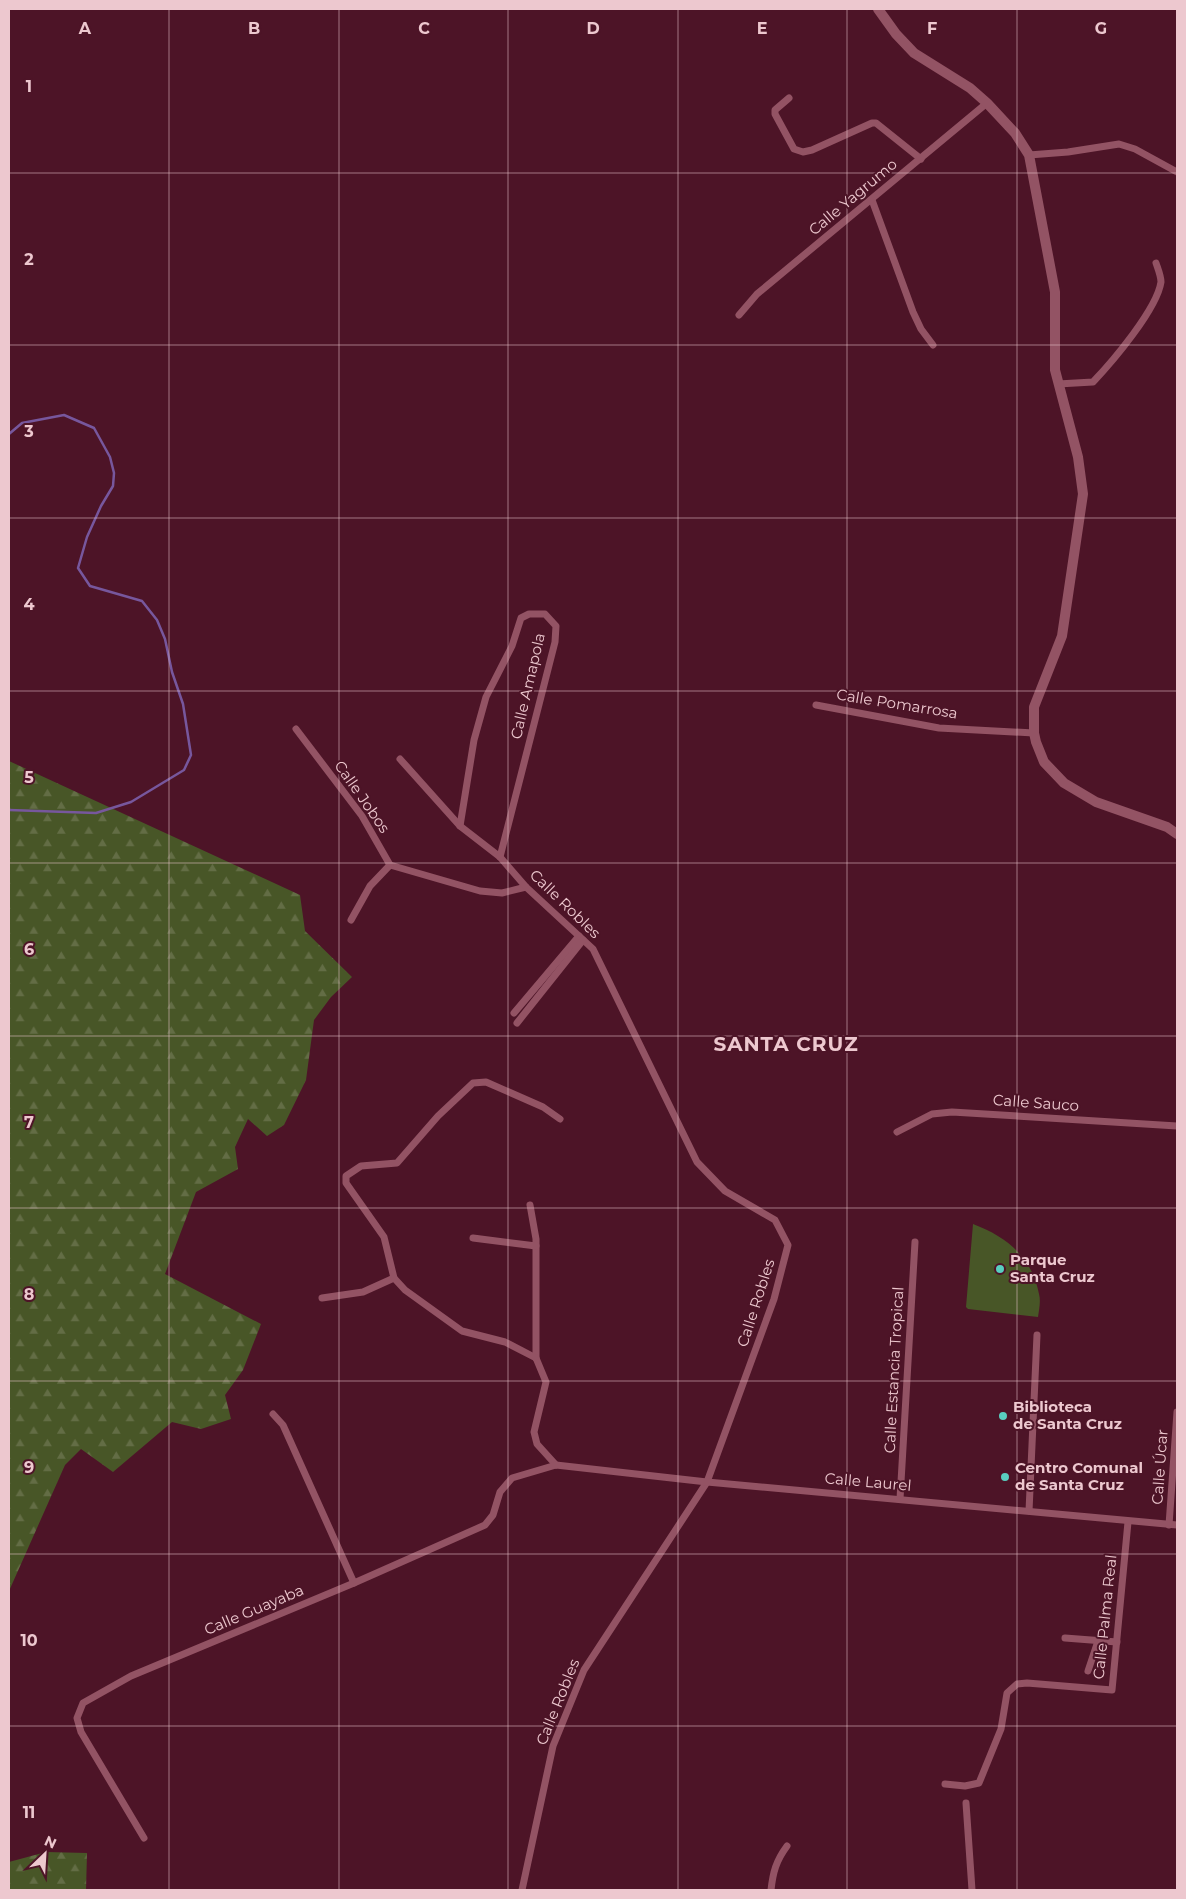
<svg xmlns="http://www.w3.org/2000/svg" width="1186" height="1899" viewBox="0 0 1186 1899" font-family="Montserrat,sans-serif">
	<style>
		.grass { fill: #485627 }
		.forest { fill: url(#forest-firs) }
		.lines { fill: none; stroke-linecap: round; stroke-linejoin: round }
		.stream { stroke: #77579d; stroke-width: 2.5 }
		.street { stroke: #935364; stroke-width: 7 }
		.secondary { stroke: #935364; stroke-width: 10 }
		.grid { fill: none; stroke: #edc8cf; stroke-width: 1; stroke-opacity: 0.55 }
		.poi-dot { fill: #59cebf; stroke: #4d1427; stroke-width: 2 }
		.labels { text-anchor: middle; stroke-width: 4; stroke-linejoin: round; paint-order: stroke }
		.street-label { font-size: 15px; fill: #edc8cf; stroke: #4d1427 }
		.poi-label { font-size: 15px; font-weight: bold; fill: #edc8cf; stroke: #4d1427; text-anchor: start }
		.district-label { font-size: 20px; font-weight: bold; letter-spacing: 1px; fill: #edc8cf; stroke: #4d1427 }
		.grid-label { font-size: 16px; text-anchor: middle; font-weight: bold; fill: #edc8cf; stroke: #4d1427; stroke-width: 4; stroke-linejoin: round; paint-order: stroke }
	</style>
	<defs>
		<pattern id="forest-firs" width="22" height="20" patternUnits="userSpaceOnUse" patternTransform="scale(1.25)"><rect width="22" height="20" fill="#485627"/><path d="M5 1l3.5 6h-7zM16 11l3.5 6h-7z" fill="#636d45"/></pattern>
	</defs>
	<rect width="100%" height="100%" fill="#4d1427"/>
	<path class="grass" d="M973,1224C1007,1237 1032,1257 1039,1294C1041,1301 1039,1310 1038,1317L968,1309L966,1307Z"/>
	<g class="forest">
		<polygon points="9,761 300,895 305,931 352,977 331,997 314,1020 306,1080 284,1125 267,1136 248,1119 235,1147 238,1169 196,1192 165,1274 261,1324 243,1370 225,1395 231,1419 201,1429 172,1422 113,1472 81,1449 65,1465 9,1591"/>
		<polygon points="46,1852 87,1853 86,1890 9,1890 9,1862"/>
	</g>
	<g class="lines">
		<polyline class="stream" points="9,434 22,423 64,415 94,428 110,457 114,473 113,486 101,506 87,537 78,568 90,586 142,601 157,620 165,639 172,672 183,704 191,755 184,770 131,802 96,813 9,810"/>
		<g class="street">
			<polyline points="789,98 775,110 775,114 794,149 803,152 812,150 872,123 876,123 921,159"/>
			<polyline points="1029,155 1068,152 1119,144 1135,149 1177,172"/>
			<polyline points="872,200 913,312 921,329 933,345"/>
			<polyline points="739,315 757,294 987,103"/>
			<path d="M1058,384L1093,382C1113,361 1157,309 1161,282C1161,276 1158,269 1156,263"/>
			<polyline points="816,705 939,728 1034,733"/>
			<polyline points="296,729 362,816 390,865 480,891 502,893 526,887"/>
			<polyline points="400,759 460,826 500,857 526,887 593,949 697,1162 725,1191 775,1220 788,1245 774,1299 707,1482 584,1670 553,1746 522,1890"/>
			<polyline points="460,826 474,740 486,697 512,646 521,618 529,614 545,614 556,626 555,642 500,857"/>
			<polyline points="351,920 370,886 390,865"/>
			<polyline points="514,1013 579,936"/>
			<polyline points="517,1023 583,940"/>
			<polyline points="897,1132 932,1114 952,1112 1177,1126"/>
			<polyline points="530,1205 536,1239 536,1358"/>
			<polyline points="473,1238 536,1246"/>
			<polyline points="322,1298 363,1292 394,1278"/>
			<polyline points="273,1414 283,1425 354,1583"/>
			<polyline points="556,1465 537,1444 534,1432 546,1382 536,1358 505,1342 462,1331 405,1290 394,1278 384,1237 346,1183 346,1176 361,1166 397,1163 438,1116 473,1083 486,1082 543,1107 560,1119"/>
			<polyline points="900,1499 915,1242"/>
			<polyline points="1029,1511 1037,1335"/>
			<polyline points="1169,1525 1177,1412"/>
			<polyline points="1065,1638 1117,1642"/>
			<polyline points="1088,1671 1098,1641"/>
			<polyline points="945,1784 965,1786 979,1783 1001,1729 1007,1693 1017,1684 1027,1683 1112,1690 1128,1522"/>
			<polyline points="966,1803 972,1890"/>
			<polyline points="144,1838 81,1732 77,1718 83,1703 131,1676 354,1583 485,1525 493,1515 500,1492 512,1478 556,1465 707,1482 1177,1525"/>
			<path d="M771,1890C773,1872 776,1861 787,1846"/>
		</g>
		<polyline class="secondary" points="878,9 896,34 914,53 970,88 987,103 1015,133 1029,155 1055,292 1055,370 1078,457 1083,494 1062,636 1034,707 1034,733 1036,742 1044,762 1064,783 1096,802 1167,827 1177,834"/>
	</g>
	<path class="grid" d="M169,9V1890M339,9V1890M508,9V1890M678,9V1890M847,9V1890M1017,9V1890M9,173H1177M9,345H1177M9,518H1177M9,691H1177M9,863H1177M9,1036H1177M9,1208H1177M9,1381H1177M9,1554H1177M9,1726H1177"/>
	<g class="poi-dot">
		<circle cx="1000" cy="1269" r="5"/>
		<circle cx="1003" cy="1416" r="5"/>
		<circle cx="1005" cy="1477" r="5"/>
	</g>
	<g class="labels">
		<g class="street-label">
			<text transform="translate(853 197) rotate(-40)" y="5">Calle Yagrumo</text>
			<text transform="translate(528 686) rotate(-77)" y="5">Calle Amapola</text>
			<text transform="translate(897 704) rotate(9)" y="5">Calle Pomarrosa</text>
			<text transform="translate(362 797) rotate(55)" y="5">Calle Jobos</text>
			<text transform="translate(565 904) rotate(44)" y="5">Calle Robles</text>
			<text transform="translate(1036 1103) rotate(4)" y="5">Calle Sauco</text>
			<text transform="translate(756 1303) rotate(-72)" y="5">Calle Robles</text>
			<text transform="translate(894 1370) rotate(-87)" y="5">Calle Estancia Tropical</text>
			<text transform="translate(1160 1467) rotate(-86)" y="5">Calle Úcar</text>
			<text transform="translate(868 1482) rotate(5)" y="5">Calle Laurel</text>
			<text transform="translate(254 1610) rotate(-23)" y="5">Calle Guayaba</text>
			<text transform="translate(1105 1617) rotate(-84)" y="5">Calle Palma Real</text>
			<text transform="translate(558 1702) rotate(-68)" y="5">Calle Robles</text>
		</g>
		<g class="poi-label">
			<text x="1010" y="1265">Parque<tspan x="1010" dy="17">Santa Cruz</tspan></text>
			<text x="1013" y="1412">Biblioteca<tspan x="1013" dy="17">de Santa Cruz</tspan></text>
			<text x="1015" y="1473">Centro Comunal<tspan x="1015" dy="17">de Santa Cruz</tspan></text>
		</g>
		<g class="district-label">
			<text x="786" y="1051">SANTA CRUZ</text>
		</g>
	</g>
	<g class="grid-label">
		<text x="85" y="34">A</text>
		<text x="254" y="34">B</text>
		<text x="424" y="34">C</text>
		<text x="593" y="34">D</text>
		<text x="762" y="34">E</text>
		<text x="932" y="34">F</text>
		<text x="1101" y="34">G</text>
		<text x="29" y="92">1</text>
		<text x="29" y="265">2</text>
		<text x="29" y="437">3</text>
		<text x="29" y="610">4</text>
		<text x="29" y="783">5</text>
		<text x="29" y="955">6</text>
		<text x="29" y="1128">7</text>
		<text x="29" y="1300">8</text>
		<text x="29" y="1473">9</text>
		<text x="29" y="1646">10</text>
		<text x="29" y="1818">11</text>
	</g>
	<rect width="1186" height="1899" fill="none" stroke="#edc8cf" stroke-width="20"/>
	<g transform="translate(45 1854) rotate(25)" stroke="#4d1427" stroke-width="4" paint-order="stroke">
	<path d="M0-4L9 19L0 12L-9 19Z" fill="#edc8cf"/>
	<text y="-8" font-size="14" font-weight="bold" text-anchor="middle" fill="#edc8cf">N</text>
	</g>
</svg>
